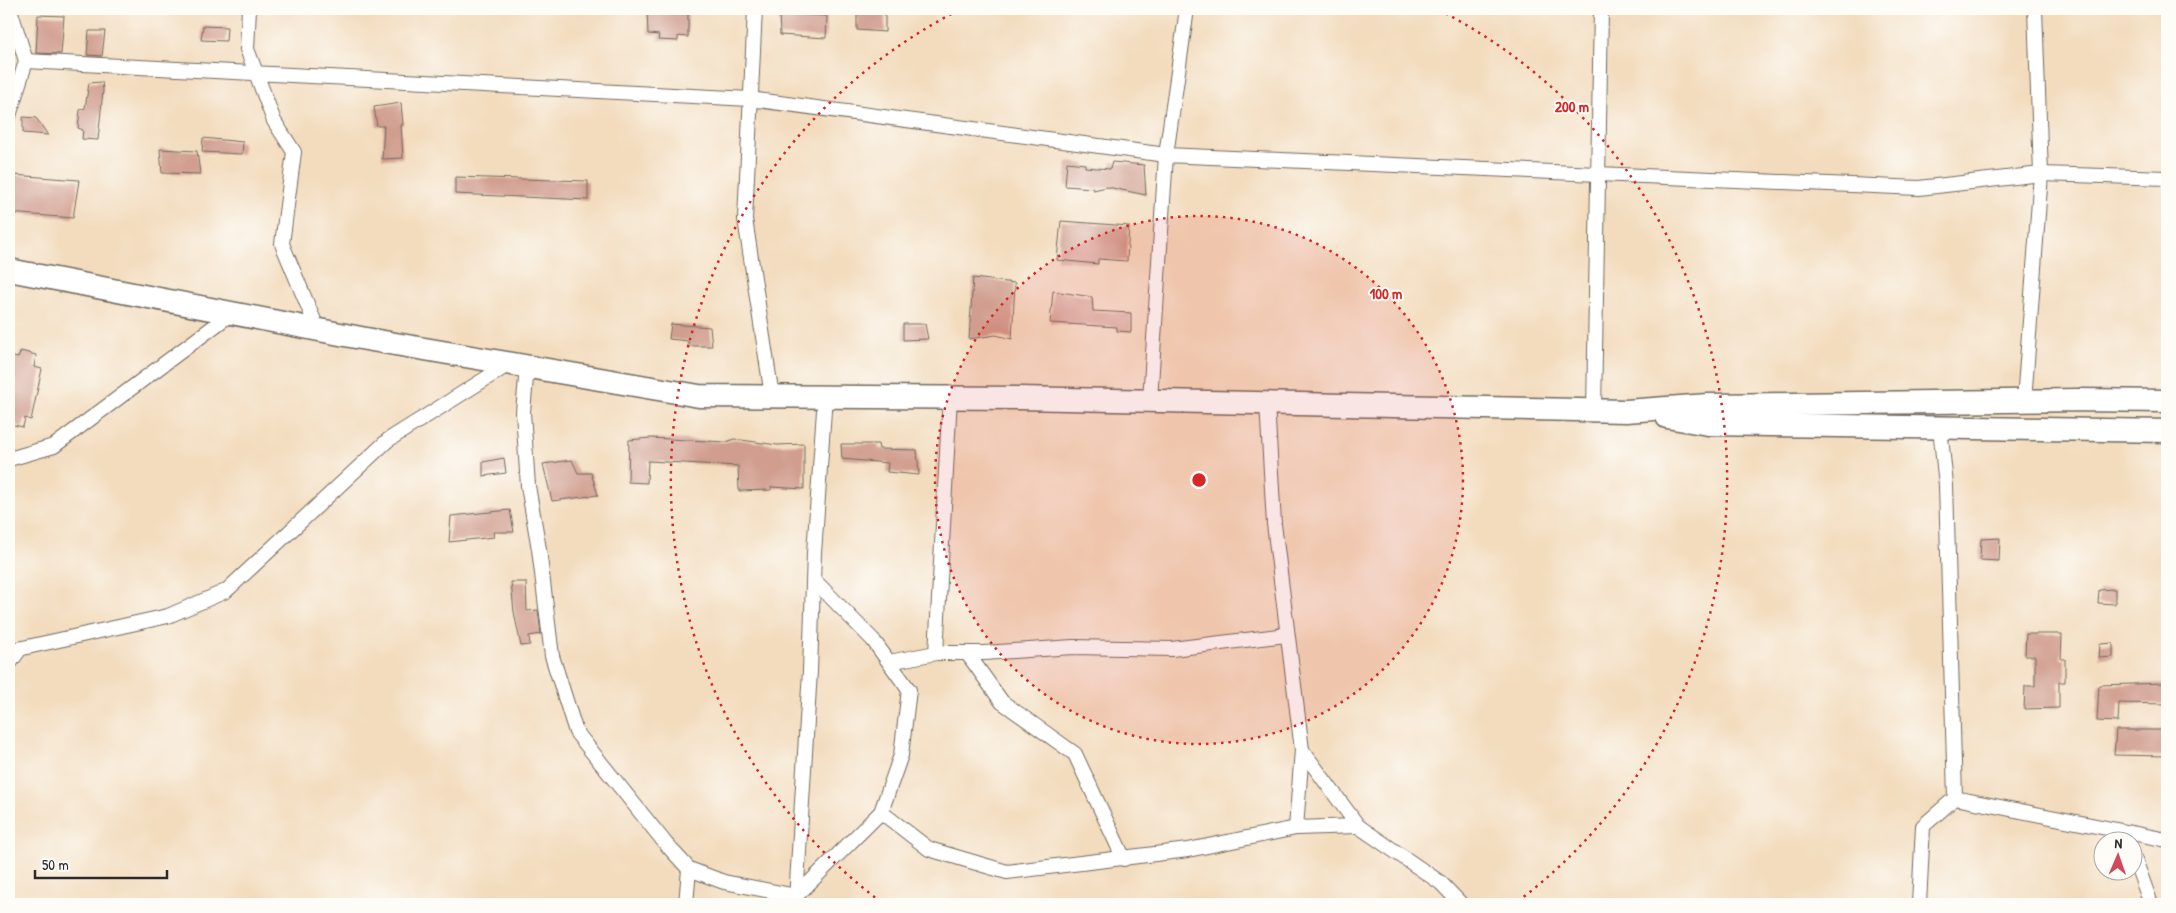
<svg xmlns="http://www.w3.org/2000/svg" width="2176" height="913" viewBox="0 0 2176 913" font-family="'Patrick Hand',sans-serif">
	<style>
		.building { fill: #d09d8e }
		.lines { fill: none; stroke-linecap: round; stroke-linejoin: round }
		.minor-casing { stroke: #71695e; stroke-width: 16 }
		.trunk-casing { stroke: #71695e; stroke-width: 25 }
		.minor { stroke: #fff; stroke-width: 14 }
		.trunk { stroke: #fff; stroke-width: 22 }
		.ring { fill: none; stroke: #d62828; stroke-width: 2.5; stroke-dasharray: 2.5 5 }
		.centre { fill: #d62828; stroke: #fdfcf7; stroke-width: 2.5 }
		.ring-label { font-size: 15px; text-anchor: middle; font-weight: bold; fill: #d62828; stroke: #fdfcf7; stroke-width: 4; stroke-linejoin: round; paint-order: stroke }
	</style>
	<rect width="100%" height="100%" fill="#fdfcf7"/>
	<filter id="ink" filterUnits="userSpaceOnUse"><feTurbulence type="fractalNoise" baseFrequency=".02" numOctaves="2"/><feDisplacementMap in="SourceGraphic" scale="10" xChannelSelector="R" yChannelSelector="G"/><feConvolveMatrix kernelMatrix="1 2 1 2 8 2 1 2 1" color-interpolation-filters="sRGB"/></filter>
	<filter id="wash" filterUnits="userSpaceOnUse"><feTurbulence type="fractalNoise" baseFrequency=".0096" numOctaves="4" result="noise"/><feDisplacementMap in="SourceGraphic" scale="20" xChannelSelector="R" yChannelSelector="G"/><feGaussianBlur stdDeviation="1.12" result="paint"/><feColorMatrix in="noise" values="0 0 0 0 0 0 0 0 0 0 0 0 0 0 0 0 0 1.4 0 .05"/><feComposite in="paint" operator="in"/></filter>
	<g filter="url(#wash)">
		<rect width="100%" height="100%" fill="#f3dcbe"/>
		<g id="blocks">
			<g class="building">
				<polygon points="647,9 688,9 688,37 678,36 678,41 658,40 659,35 648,34"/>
				<polygon points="857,9 885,9 885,32 857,30"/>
				<polygon points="779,13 827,16 826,38 780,35"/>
				<polygon points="38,15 64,16 61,54 36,53"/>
				<polygon points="203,26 227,27 226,41 201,40"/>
				<polygon points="89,31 105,31 102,56 87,55"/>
				<polygon points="102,82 103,90 98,140 82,139 83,130 78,128 80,110 85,108 89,83"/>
				<polygon points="401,103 403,125 401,125 403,158 382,159 384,126 377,126 374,107"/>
				<polygon points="23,117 36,118 48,135 23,133"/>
				<polygon points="203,138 243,142 242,154 202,152"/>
				<polygon points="160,149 197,151 200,174 162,173"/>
				<polygon points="1067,162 1085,164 1085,167 1110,169 1112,162 1144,165 1146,195 1107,187 1093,190 1093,188 1065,186"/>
				<polygon points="13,175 79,180 73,218 9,213"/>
				<polygon points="455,177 588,181 588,200 455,194"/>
				<polygon points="1061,221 1129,226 1127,261 1098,259 1098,264 1057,260"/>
				<polygon points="973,278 1015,283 1012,339 996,335 969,339"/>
				<polygon points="1053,291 1092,297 1093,311 1131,313 1131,332 1117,331 1117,327 1050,323"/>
				<polygon points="671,324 710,327 712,346 688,346 688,341 669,339"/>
				<polygon points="903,324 925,324 928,339 903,340"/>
				<polygon points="21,351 36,355 34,367 42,369 31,420 25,418 23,427 9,424 9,356 18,358"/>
				<polygon points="650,438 726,442 734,439 777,445 804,444 804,489 771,487 771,490 739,491 738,466 648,461 647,483 628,482 629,440"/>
				<polygon points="841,444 878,444 879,449 917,450 919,475 887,472 888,463 842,459"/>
				<polygon points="504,458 506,473 483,476 483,462"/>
				<polygon points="572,460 578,473 591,473 598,495 552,501 543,464"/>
				<polygon points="510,510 514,532 493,532 494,537 449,542 451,516"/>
				<polygon points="2000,538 1999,561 1980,560 1981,539"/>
				<polygon points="511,582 526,582 527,611 538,610 541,634 529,636 530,645 521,646 514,612"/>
				<polygon points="2115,589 2115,604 2098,603 2099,590"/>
				<polygon points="2026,634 2062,634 2061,659 2065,659 2065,682 2059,682 2059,708 2024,709 2025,686 2035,686 2035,656 2025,656"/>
				<polygon points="2113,643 2113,657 2099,658 2100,644"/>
				<polygon points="2167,683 2167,704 2119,703 2118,722 2097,721 2099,685"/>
				<polygon points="2116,730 2167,730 2167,756 2114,755"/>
			</g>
		</g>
	</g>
	<g filter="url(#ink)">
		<use href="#blocks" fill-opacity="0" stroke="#71695e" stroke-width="1"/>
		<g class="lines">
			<defs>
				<g id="minor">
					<polyline points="249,9 247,49 274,121 294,152 282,244 318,330"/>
					<polyline points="755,9 745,219 772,396"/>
					<polyline points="26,61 750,99 1166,155 1187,9"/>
					<polyline points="9,116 26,61 10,9"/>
					<polyline points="527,367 523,412 528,486 539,549 552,656 576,732 666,844 689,869 724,882 796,896 881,812 901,755 909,690 873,640 814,580"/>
					<polyline points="1150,400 1166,155 1919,188 2041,174 2167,178"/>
					<polyline points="2024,401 2041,174 2035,9"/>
					<polyline points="1594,410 1601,9"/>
					<polyline points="1940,428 1946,485 1955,798"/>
					<polyline points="9,459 54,446 232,313"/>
					<polyline points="9,651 168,616 226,591 388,440 509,364"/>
					<polyline points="936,653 950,397"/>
					<polyline points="967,653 1002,702 1075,754 1124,859"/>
					<polyline points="889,662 936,653 984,653 1073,647 1172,649 1286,635"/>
					<polyline points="9,664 20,649"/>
					<polyline points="1955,798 2167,840"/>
					<polyline points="881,812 929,849 1007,872 1188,850 1296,828 1302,750 1274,524 1267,403"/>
					<polyline points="1358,826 1441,883 1461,904"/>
					<polyline points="1296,828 1358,826 1302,750"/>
					<polyline points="2134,857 2151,904"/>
					<polyline points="796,900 810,671 814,553 825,396"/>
					<polyline points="686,904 689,869"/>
					<polyline points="1919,904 1923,826 1955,798"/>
				</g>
				<g id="trunk">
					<polyline points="9,270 366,339 699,396 1019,398 1626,411 1708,405 2077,400 2167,401"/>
					<polyline points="1667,417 1708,424 2167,431"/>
				</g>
			</defs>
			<use href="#minor" class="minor-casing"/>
			<use href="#trunk" class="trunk-casing"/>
			<use href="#minor" class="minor"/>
			<use href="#trunk" class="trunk"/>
		</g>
	</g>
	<circle cx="1199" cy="480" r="264" fill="#d62828" fill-opacity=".12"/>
	<g class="ring">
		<circle cx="1199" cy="480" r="264"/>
		<path d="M881 902A528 528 0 0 1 959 10M1439 10A528 528 0 0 1 1517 902"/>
	</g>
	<circle cx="1199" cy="480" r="8" class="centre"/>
	<g class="ring-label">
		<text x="1572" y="112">200 m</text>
		<text x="1386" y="299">100 m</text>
	</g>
	<rect width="2176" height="913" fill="none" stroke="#fdfcf7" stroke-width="30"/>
	<g transform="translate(2118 856) rotate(2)"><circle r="24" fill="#fdfcf7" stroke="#a9a8a5"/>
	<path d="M0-4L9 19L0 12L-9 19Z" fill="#d1495b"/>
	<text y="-8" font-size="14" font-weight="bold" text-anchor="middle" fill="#2b2b2b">N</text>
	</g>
	<path d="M35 870v8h132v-8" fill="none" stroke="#2b2b2b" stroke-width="2.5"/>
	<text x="42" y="870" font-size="15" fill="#2b2b2b" stroke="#fdfcf7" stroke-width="4" paint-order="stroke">50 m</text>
</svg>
